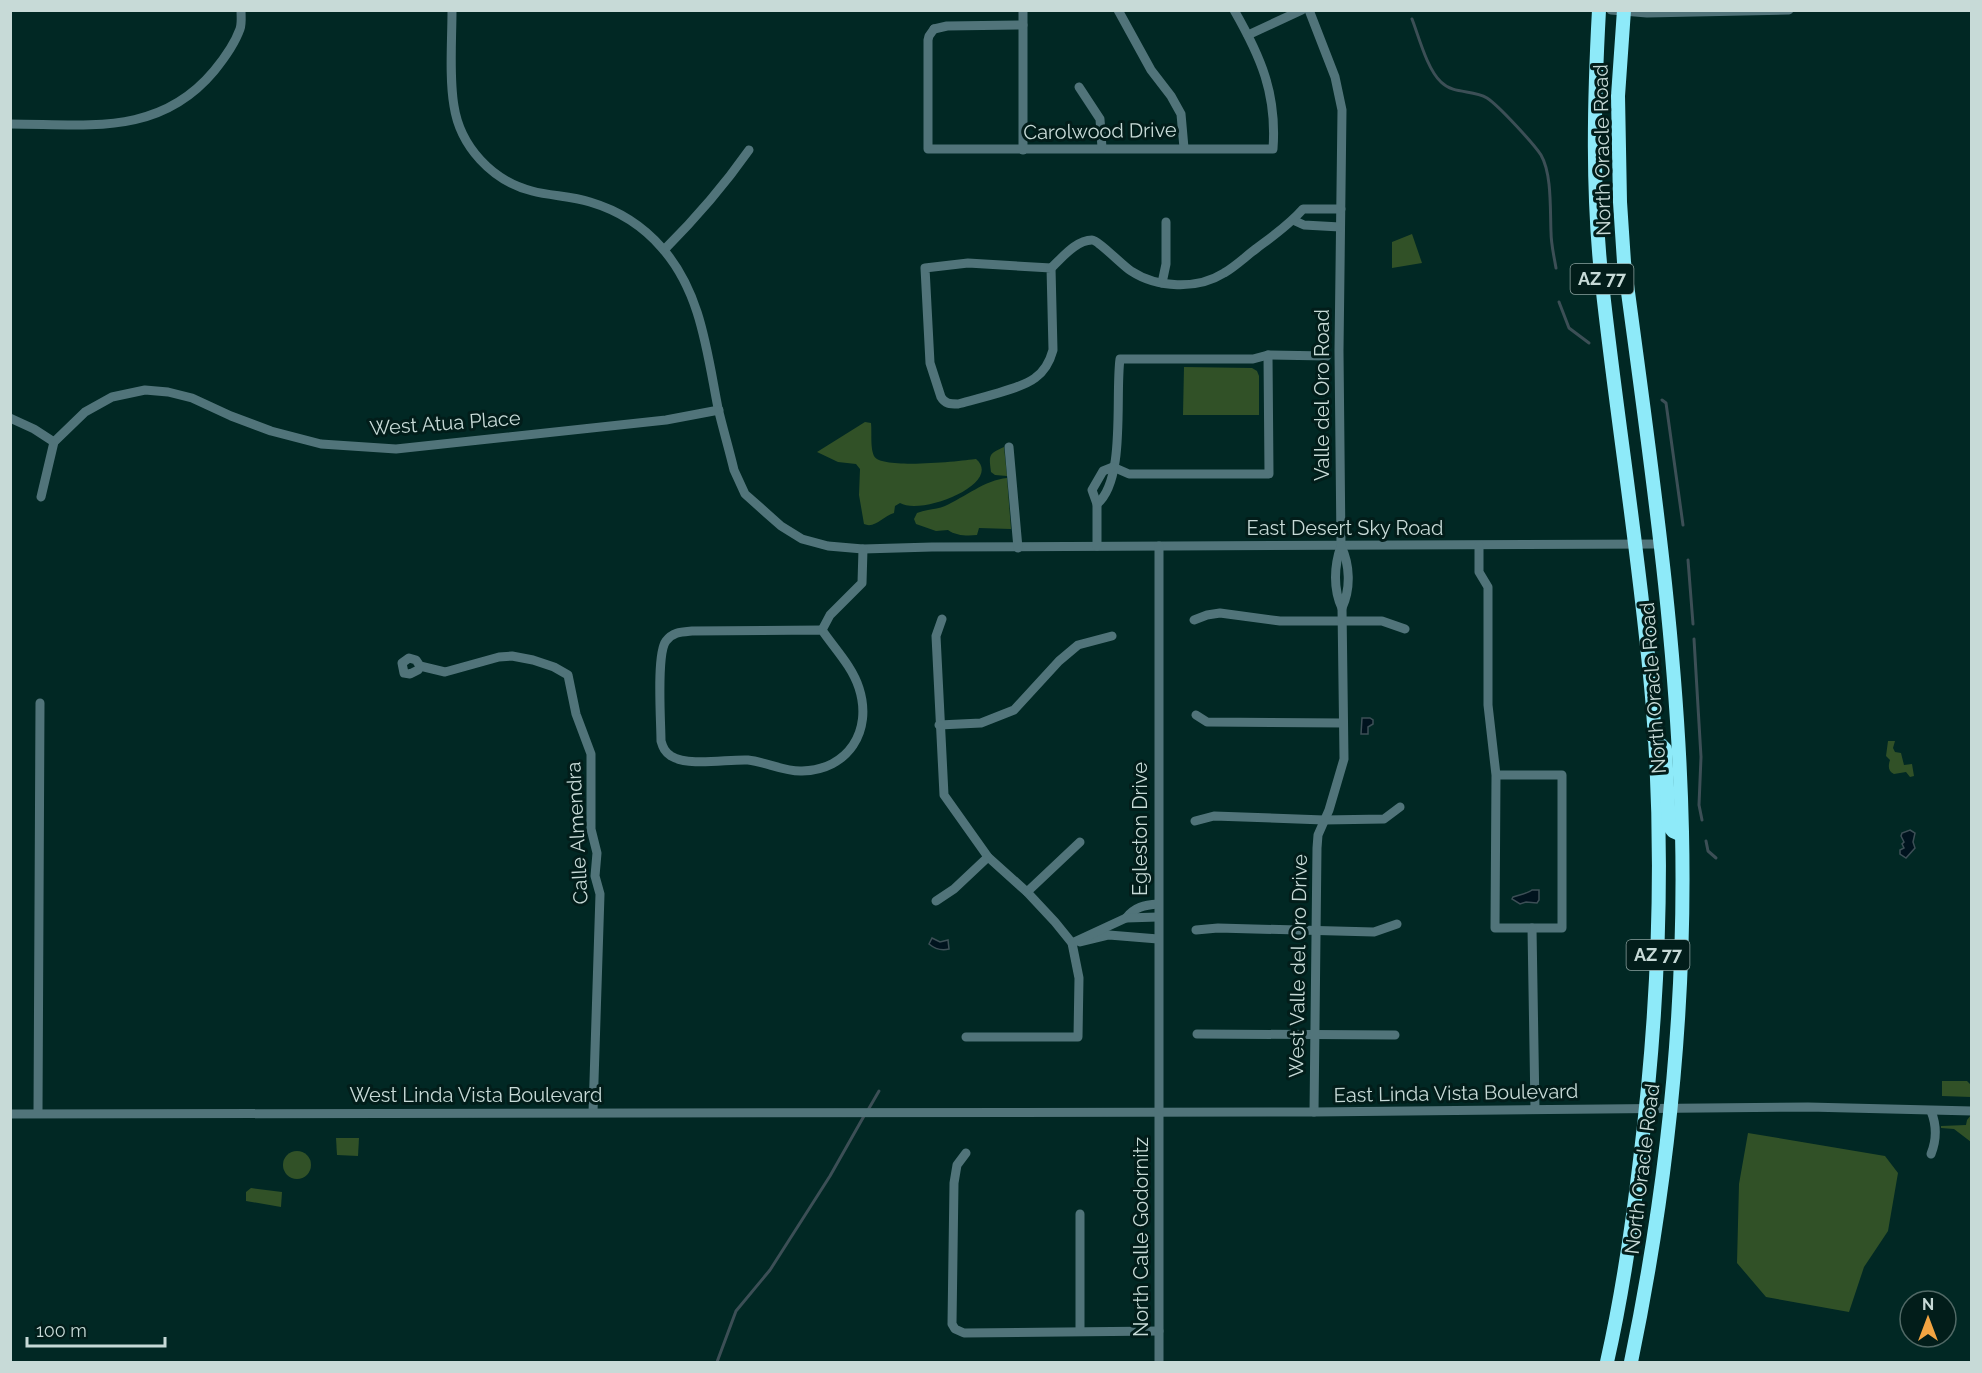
<svg xmlns="http://www.w3.org/2000/svg" width="1982" height="1373" viewBox="0 0 1982 1373" font-family="Raleway,sans-serif">
	<style>
		.green { fill: #315127 }
		.water { fill: #00131e; stroke: #3c4f56; stroke-width: 1.5 }
		.lines { fill: none; stroke-linecap: round; stroke-linejoin: round }
		.stream { stroke: #3c4f56; stroke-width: 3 }
		.minor { stroke: #51747a; stroke-width: 9 }
		.highway { stroke: #8eeaf9; stroke-width: 14 }
		.labels { text-anchor: middle; stroke-width: 6; stroke-linejoin: round; paint-order: stroke }
		.shield { fill: #021d1a; stroke: #8ca19e; stroke-width: 1.5 }
		.shield-label { font-size: 18px; font-weight: bold; fill: #c7dad7 }
		.street-label { font-size: 20px; fill: #c7dad7; stroke: #021d1a }
	</style>
	<rect width="100%" height="100%" fill="#012824"/>
	<g class="green">
		<polygon points="1412,234 1422,263 1392,268 1392,242"/>
		<polygon points="1184,367 1252,368 1257,371 1259,376 1259,415 1183,415"/>
		<path d="M865,422L871,423C872,432 870,448 874,456C881,470 961,461 976,459C1004,483 922,516 900,503L895,506L894,513C883,516 875,529 864,524L859,495L860,469L856,464L838,462L817,452Z"/>
		<path d="M1004,447L1007,476L995,475L991,472C989,455 988,454 1004,447Z"/>
		<path d="M1007,478L1011,529L979,528L977,535C968,536 956,536 948,530L936,531L916,524L914,519L917,513C926,509 936,510 945,506C965,497 985,480 1007,478Z"/>
		<path d="M1888,741H1895L1893,748L1895,752L1901,753L1904,765L1912,764L1914,776L1910,777L1906,772L1894,774C1888,771 1888,766 1890,760L1886,756Z"/>
		<polygon points="1942,1081 1967,1081 1971,1085 1971,1097 1942,1096"/>
		<polygon points="1971,1115 1971,1142 1954,1129 1941,1128 1941,1126 1966,1125 1967,1120"/>
		<polygon points="1748,1133 1885,1156 1898,1173 1888,1231 1864,1267 1849,1312 1766,1297 1737,1263 1739,1184"/>
		<polygon points="336,1138 359,1138 358,1156 337,1155"/>
		<circle cx="297" cy="1165" r="14"/>
		<polygon points="251,1188 282,1192 281,1207 246,1201 246,1192"/>
	</g>
	<g class="water">
		<polygon points="1362,718 1370,718 1373,720 1373,724 1368,727 1368,734 1361,734"/>
		<polygon points="1910,830 1915,833 1913,842 1915,848 1906,858 1900,854 1900,850 1904,848 1902,844 1904,842 1901,836 1902,833"/>
		<path d="M1532,890H1539V900L1537,903L1526,902L1520,904L1512,899L1513,897C1518,895 1529,893 1532,890Z"/>
		<path d="M932,938L940,942L948,940L949,949C941,951 935,949 929,944Z"/>
	</g>
	<g class="lines">
		<g class="stream">
			<path d="M1412,19C1419,37 1427,69 1441,82C1454,95 1473,89 1487,98C1498,105 1534,144 1541,155C1552,174 1550,210 1551,232C1551,244 1554,256 1556,268"/>
			<polyline points="1559,302 1569,328 1589,343"/>
			<polyline points="1662,400 1666,403 1683,525"/>
			<polyline points="1688,560 1693,624"/>
			<polyline points="1694,639 1701,757 1699,805 1702,820"/>
			<polyline points="1706,841 1708,851 1716,858"/>
			<polyline points="868,1110 879,1091"/>
			<polyline points="717,1362 736,1311 770,1270 830,1176 864,1116"/>
		</g>
		<g class="minor">
			<path d="M452,10C452,40 449,77 454,106C460,146 492,181 532,191C551,196 571,196 590,202C617,210 643,226 662,248C701,292 707,352 718,408C723,429 729,449 734,470L745,494L781,526L802,539L828,546L863,549L932,547L1660,544"/>
			<polyline points="1023,10 1023,150"/>
			<polyline points="1118,10 1151,70 1171,96 1181,114 1184,148"/>
			<path d="M1309,10L1335,77L1342,110L1339,351L1341,546C1334,566 1333,589 1342,608"/>
			<polyline points="1611,10 1647,13 1789,10"/>
			<path d="M934,29L929,36L928,40V149H1273C1277,94 1261,57 1234,10"/>
			<polyline points="934,29 947,26 1023,25"/>
			<polyline points="1248,35 1302,10"/>
			<polyline points="1079,87 1100,119 1102,148"/>
			<path d="M10,124C87,124 159,137 214,71C223,60 235,43 240,29C242,23 241,16 241,10"/>
			<polyline points="1293,220 1304,225 1340,227"/>
			<path d="M664,250C696,218 723,187 749,150"/>
			<path d="M968,263L1051,268L1053,350C1050,361 1045,371 1035,378C1021,389 976,399 958,404C950,404 945,404 941,397L930,363L925,268Z"/>
			<path d="M1051,268C1062,258 1076,240 1092,240C1098,240 1123,266 1131,271C1157,288 1197,290 1224,273C1236,266 1246,256 1257,248C1273,236 1289,225 1303,209H1341"/>
			<polyline points="1162,283 1166,264 1166,222"/>
			<polyline points="10,418 34,429 54,442"/>
			<polyline points="1009,447 1018,548"/>
			<polyline points="1113,467 1129,474 1269,474 1268,355"/>
			<polyline points="41,497 54,442 85,412 112,397 145,390 168,392 192,398 231,416 271,431 321,444 396,449 666,420 719,410"/>
			<path d="M1097,504C1126,480 1115,396 1120,359H1253L1268,355L1327,356"/>
			<polyline points="1097,546 1097,504 1092,490 1103,471 1113,467"/>
			<polyline points="1479,546 1479,572 1488,587 1488,705 1496,775 1495,928 1562,928 1562,775 1496,775"/>
			<polyline points="942,619 936,636 944,795 988,857 1027,892 1055,922 1072,943 1079,978 1078,1037 966,1037"/>
			<polyline points="1194,620 1207,615 1220,613 1280,621 1382,621 1405,629"/>
			<path d="M822,630C834,648 852,666 859,688C873,731 848,770 802,771C785,772 766,762 748,760C727,759 689,767 671,756C665,752 663,748 661,741C661,722 656,654 666,641C673,632 681,632 692,631Z"/>
			<polyline points="822,630 830,615 862,583 863,549"/>
			<polyline points="420,666 418,670 410,674 404,673 402,663 409,658 416,660 420,666 445,672 499,657 512,656 533,660 554,667 568,675 576,714 591,754 591,829 597,853 595,876 600,894 593,1112"/>
			<polyline points="1196,715 1207,722 1343,723"/>
			<polyline points="939,725 981,723 1014,710 1059,661 1078,645 1112,636"/>
			<polyline points="1195,821 1214,816 1324,820 1384,819 1400,807"/>
			<polyline points="1027,892 1080,842"/>
			<polyline points="936,901 954,889 988,857"/>
			<path d="M1126,918C1135,907 1144,905 1158,904"/>
			<polyline points="1532,928 1535,1109"/>
			<polyline points="1196,930 1218,928 1374,932 1397,924"/>
			<polyline points="1080,942 1109,935 1158,939"/>
			<polyline points="1072,943 1126,918 1158,917"/>
			<polyline points="1197,1034 1395,1035"/>
			<path d="M1931,1111C1937,1126 1937,1139 1931,1154"/>
			<path d="M1314,1112L1317,848L1318,835L1329,810L1344,759L1342,608C1351,588 1350,565 1341,546"/>
			<polyline points="38,1113 40,703"/>
			<polyline points="10,1114 1314,1112 1808,1107 1972,1111"/>
			<polyline points="966,1153 957,1165 954,1183 952,1324 955,1329 964,1333 1159,1331"/>
			<polyline points="1080,1214 1080,1331"/>
			<polyline points="1159,1362 1159,546"/>
		</g>
		<g class="highway">
			<path d="M1599,10C1594,101 1592,193 1602,283C1617,421 1640,558 1652,697C1665,851 1659,1007 1640,1160C1632,1228 1622,1296 1607,1362"/>
			<path d="M1624,10L1618,96L1620,202L1624,262C1649,451 1678,641 1682,832C1686,1010 1667,1188 1631,1362"/>
			<polyline points="1654,738 1665,749 1669,826 1673,831 1682,835"/>
		</g>
	</g>
	<g class="labels">
		<g class="shield">
			<rect x="1570.5" y="264" width="63" height="30" rx="4.5"/>
			<rect x="1626.5" y="940" width="63" height="30" rx="4.5"/>
		</g>
		<g class="shield-label">
			<text x="1602" y="285">AZ 77</text>
			<text x="1658" y="961">AZ 77</text>
		</g>
		<g class="street-label">
			<text transform="translate(1100 131) rotate(-1)" y="7">Carolwood Drive</text>
			<text transform="translate(1602 150) rotate(-91)" y="7">North Oracle Road</text>
			<text transform="translate(1322 395) rotate(-90)" y="7">Valle del Oro Road</text>
			<text transform="translate(445 423) rotate(-4)" y="7">West Atua Place</text>
			<text x="1345" y="535">East Desert Sky Road</text>
			<text transform="translate(1653 688) rotate(-94)" y="7">North Oracle Road</text>
			<text transform="translate(1140 829) rotate(-90)" y="7">Egleston Drive</text>
			<text transform="translate(577 833) rotate(-93)" y="7">Calle Almendra</text>
			<text transform="translate(1298 966) rotate(-89)" y="7">West Valle del Oro Drive</text>
			<text transform="translate(1456 1093) rotate(-1)" y="7">East Linda Vista Boulevard</text>
			<text x="476" y="1102">West Linda Vista Boulevard</text>
			<text transform="translate(1642 1169) rotate(-83)" y="7">North Oracle Road</text>
			<text transform="translate(1141 1237) rotate(-90)" y="7">North Calle Godornitz</text>
		</g>
	</g>
	<rect width="1982" height="1373" fill="none" stroke="#c7dad7" stroke-width="24"/>
	<g transform="translate(1928 1319)"><circle r="28" fill="#021d1a" stroke="#516966" stroke-width="1.5"/>
	<path d="M0-4.5L10 22L0 15L-10 22Z" fill="#f3a442"/>
	<text y="-9" font-size="16" font-weight="bold" text-anchor="middle" fill="#c7dad7">N</text>
	</g>
	<path d="M27 1337v9h138v-9" fill="none" stroke="#c7dad7" stroke-width="3"/>
	<text x="36" y="1337" font-size="18" fill="#c7dad7" stroke="#021d1a" stroke-width="4.5" paint-order="stroke">100 m</text>
</svg>
